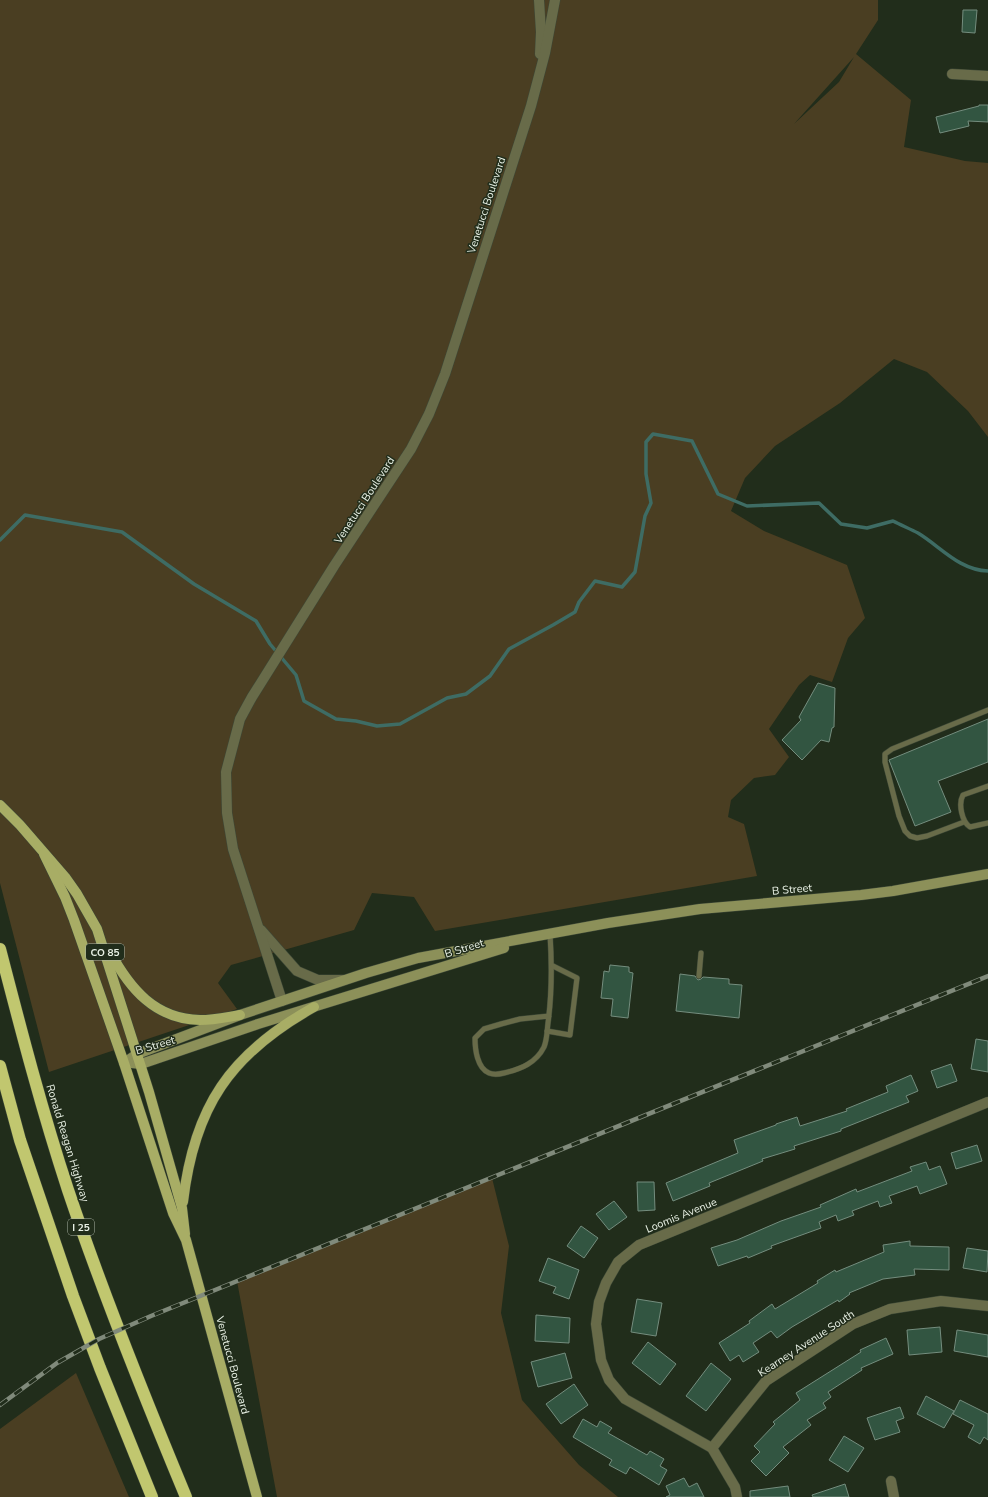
<svg xmlns="http://www.w3.org/2000/svg" width="988" height="1497" viewBox="0 0 988 1497" font-family="'Nunito Sans',sans-serif">
	<style>
		.green { fill: #4a3e22; fill-rule: evenodd }
		.lines { fill: none; stroke-linecap: round; stroke-linejoin: round }
		.stream { stroke: #3e6c64; stroke-width: 3.5 }
		.building { fill: #325541; stroke: #748d7e }
		.service-casing { stroke: #3d4837; stroke-width: 6 }
		.minor-casing { stroke: #3d4837; stroke-width: 11 }
		.tertiary-casing { stroke: #3d4837; stroke-width: 11 }
		.secondary-casing { stroke: #3d4837; stroke-width: 11 }
		.primary-casing { stroke: #3d4837; stroke-width: 11 }
		.motorway-casing { stroke: #3d4837; stroke-width: 13 }
		.service { stroke: #686b49; stroke-width: 5 }
		.minor { stroke: #686b49; stroke-width: 10 }
		.tertiary { stroke: #686b49; stroke-width: 10 }
		.secondary { stroke: #8c9059; stroke-width: 10 }
		.primary { stroke: #a8ad65; stroke-width: 10 }
		.motorway { stroke: #c1c76f; stroke-width: 12 }
		.rail-casing { stroke: #808a7b; stroke-width: 4.5 }
		.rail { stroke: #212d1b; stroke-width: 3; stroke-dasharray: 9; stroke-linecap: butt }
		.labels { text-anchor: middle; stroke-width: 3; stroke-linejoin: round; paint-order: stroke }
		.shield { fill: #212d1b; stroke: #adb6a8; stroke-width: 1 }
		.shield-label { font-size: 10px; font-weight: bold; fill: #e9f1e5 }
		.street-label { font-size: 11px; fill: #e9f1e5; stroke: #212d1b }
	</style>
	<rect width="100%" height="100%" fill="#212d1b"/>
	<g class="green">
		<path d="M0,0H878V20L856,54L911,100L904,147L965,161L988,163V437L968,411L927,372L894,359L840,403L775,446L745,478L731,511L764,531L847,565L865,618L848,638L832,682L810,675L799,685L769,729L789,757L775,775L754,778L731,800L728,817L744,824L757,876L435,931L414,897L372,893L354,930L231,965L218,983L237,1009L49,1072L0,883ZM854,57L839,82L794,124Z"/>
		<polygon points="492,1178 509,1246 501,1313 522,1400 579,1465 618,1497 277,1497 237,1281"/>
		<polygon points="76,1373 129,1497 0,1497 0,1429"/>
	</g>
	<g class="lines">
		<path class="stream" d="M0,540L25,515L122,532L194,584L256,621L270,644L296,675L304,701L336,719L356,721L377,726L400,724L447,698L466,694L490,676L509,649L553,625L575,612L579,602L595,581L622,587L635,572L645,516L651,503L646,474V442L653,434L692,441L718,494L747,506L819,503L841,524L867,528L893,521C901,525 910,529 918,533C941,547 959,570 988,571"/>
	</g>
	<g class="building">
		<polygon points="963,10 977,10 975,33 962,32"/>
		<polygon points="979,105 988,105 988,122 968,121 969,126 940,133 936,117 979,106"/>
		<polygon points="818,683 835,688 834,727 832,728 829,742 821,740 802,760 782,740 801,720 799,717"/>
		<polygon points="988,719 988,762 938,781 951,812 915,826 889,760"/>
		<polygon points="610,965 629,967 629,972 633,973 628,1018 611,1016 613,999 601,998 604,971 609,972"/>
		<polygon points="680,974 695,976 698,980 701,979 703,977 729,979 729,984 742,985 739,1018 676,1011"/>
		<polygon points="976,1039 988,1041 988,1072 971,1069"/>
		<polygon points="951,1064 957,1081 937,1088 931,1071"/>
		<polygon points="911,1075 918,1091 906,1096 909,1102 841,1129 841,1131 794,1146 795,1149 762,1159 763,1161 709,1183 710,1186 673,1201 666,1183 738,1153 734,1140 776,1125 776,1124 797,1117 800,1126 847,1111 846,1109 888,1092 886,1086"/>
		<polygon points="977,1145 982,1161 956,1169 951,1153"/>
		<polygon points="926,1162 929,1170 940,1166 947,1184 920,1194 917,1186 889,1196 892,1203 880,1207 878,1201 852,1211 854,1215 838,1221 836,1215 819,1222 821,1228 771,1246 772,1248 748,1258 747,1256 718,1266 711,1248 737,1240 781,1221 821,1207 820,1205 856,1189 857,1192 912,1171 910,1167"/>
		<polygon points="637,1182 654,1182 655,1210 638,1211"/>
		<polygon points="614,1201 627,1217 609,1230 596,1214"/>
		<polygon points="581,1226 598,1238 584,1258 567,1246"/>
		<polygon points="910,1241 910,1246 949,1247 949,1270 914,1269 915,1275 883,1279 849,1293 850,1294 839,1302 838,1300 792,1327 777,1338 771,1331 753,1343 759,1352 743,1362 739,1355 730,1361 719,1343 750,1323 749,1321 772,1304 775,1309 818,1283 817,1281 835,1270 836,1272 884,1252 883,1245"/>
		<polygon points="967,1248 988,1251 987,1272 963,1268"/>
		<polygon points="548,1258 579,1270 569,1299 553,1293 556,1287 539,1281"/>
		<polygon points="637,1299 662,1303 656,1336 631,1332"/>
		<polygon points="536,1315 570,1318 569,1343 535,1341"/>
		<polygon points="940,1327 942,1352 909,1355 907,1330"/>
		<polygon points="957,1330 988,1335 988,1357 954,1351"/>
		<polygon points="886,1338 893,1354 861,1368 862,1370 828,1392 831,1397 823,1403 826,1408 807,1420 811,1425 783,1447 789,1453 766,1476 751,1461 760,1452 754,1446 775,1424 773,1422 800,1400 796,1393 861,1352 860,1350"/>
		<polygon points="648,1342 676,1364 660,1385 632,1363"/>
		<polygon points="565,1353 572,1378 538,1387 531,1362"/>
		<polygon points="711,1363 731,1379 706,1411 686,1396"/>
		<polygon points="574,1384 588,1405 561,1424 546,1404"/>
		<polygon points="926,1396 954,1411 944,1428 917,1414"/>
		<polygon points="960,1400 988,1414 988,1440 984,1437 980,1444 968,1437 974,1425 953,1414"/>
		<polygon points="900,1407 904,1418 896,1421 900,1432 875,1440 867,1418"/>
		<polygon points="583,1419 597,1427 600,1421 612,1428 608,1433 647,1455 650,1451 664,1459 660,1466 667,1470 659,1485 630,1467 626,1474 609,1465 612,1460 573,1437"/>
		<polygon points="844,1436 864,1448 848,1472 829,1460"/>
		<polygon points="684,1478 689,1487 697,1483 704,1497 666,1497 670,1495 666,1486"/>
		<polygon points="845,1484 849,1497 813,1497 812,1495"/>
		<polygon points="788,1486 790,1497 750,1497 750,1491"/>
	</g>
	<g class="lines">
		<defs>
			<g id="service">
				<path d="M988,786L963,795C958,804 962,822 970,827L988,823"/>
				<polyline points="964,822 927,836 917,838 910,836 905,831 899,816 885,762 885,754 892,749 988,710"/>
				<polyline points="699,976 701,953"/>
				<path d="M549,1016L520,1019L501,1024L484,1029L475,1038C475,1049 477,1068 489,1073C494,1075 500,1074 504,1073C521,1069 536,1063 544,1047C547,1040 547,1031 548,1023C552,993 552,964 550,934"/>
				<polyline points="547,1031 570,1035 577,978 553,966"/>
			</g>
			<g id="minor">
				<polyline points="952,74 988,76"/>
				<polyline points="712,1448 766,1381 853,1324 890,1309 941,1301 988,1306"/>
				<polyline points="891,1481 894,1497"/>
				<polyline points="737,1497 735,1487 712,1448 625,1399 609,1380 601,1360 596,1324 599,1302 606,1283 618,1262 639,1245 988,1102"/>
			</g>
			<g id="tertiary">
				<polyline points="539,0 541,32 540,54"/>
				<polyline points="261,930 297,971 318,980 343,980"/>
				<polyline points="282,1001 233,849 227,813 226,772 240,719 252,697 334,566 411,449 429,414 445,374 531,106 545,53 555,0"/>
			</g>
			<g id="secondary">
				<polyline points="124,1063 137,1054 240,1015 366,973 418,958 608,923 700,909 861,895 893,891 988,874"/>
				<polyline points="132,1063 141,1064 258,1024 504,948"/>
			</g>
			<g id="primary">
				<polyline points="0,805 20,825 65,877 77,894 97,929 149,1092 182,1208 185,1234"/>
				<polyline points="44,854 65,897 74,920 124,1063 173,1213 186,1240 257,1497"/>
				<path d="M110,952C130,989 155,1019 200,1020C214,1020 227,1017 240,1015"/>
				<path d="M183,1202C194,1107 230,1054 314,1007"/>
			</g>
			<g id="motorway">
				<path d="M0,949C21,1030 42,1111 68,1190C103,1294 144,1396 186,1497"/>
				<polyline points="0,1066 20,1140 73,1296 100,1368 152,1497"/>
			</g>
		</defs>
		<use href="#service" class="service-casing"/>
		<use href="#minor" class="minor-casing"/>
		<use href="#tertiary" class="tertiary-casing"/>
		<use href="#secondary" class="secondary-casing"/>
		<use href="#primary" class="primary-casing"/>
		<use href="#motorway" class="motorway-casing"/>
		<use href="#service" class="service"/>
		<use href="#minor" class="minor"/>
		<use href="#tertiary" class="tertiary"/>
		<use href="#secondary" class="secondary"/>
		<use href="#primary" class="primary"/>
		<use href="#motorway" class="motorway"/>
		<defs>
			<polyline id="rail" points="0,1405 57,1363 99,1339 151,1316 988,976"/>
		</defs>
		<use href="#rail" class="rail-casing"/>
		<use href="#rail" class="rail"/>
	</g>
	<g class="labels">
		<g class="shield">
			<rect x="86" y="944" width="38" height="16" rx="3"/>
			<rect x="68" y="1219" width="26" height="16" rx="3"/>
		</g>
		<g class="shield-label">
			<text x="105" y="956">CO 85</text>
			<text x="81" y="1231">I 25</text>
		</g>
		<g class="street-label">
			<text transform="translate(486 205) rotate(-72)" y="4">Venetucci Boulevard</text>
			<text transform="translate(364 500) rotate(-57)" y="4">Venetucci Boulevard</text>
			<text transform="translate(792 889) rotate(-5)" y="4">B Street</text>
			<text transform="translate(464 948) rotate(-17)" y="4">B Street</text>
			<text transform="translate(155 1045) rotate(-16)" y="4">B Street</text>
			<text transform="translate(68 1143) rotate(73)" y="4">Ronald Reagan Highway</text>
			<text transform="translate(681 1215) rotate(-22)" y="4">Loomis Avenue</text>
			<text transform="translate(806 1343) rotate(-33)" y="4">Kearney Avenue South</text>
			<text transform="translate(233 1365) rotate(75)" y="4">Venetucci Boulevard</text>
		</g>
	</g>
</svg>
